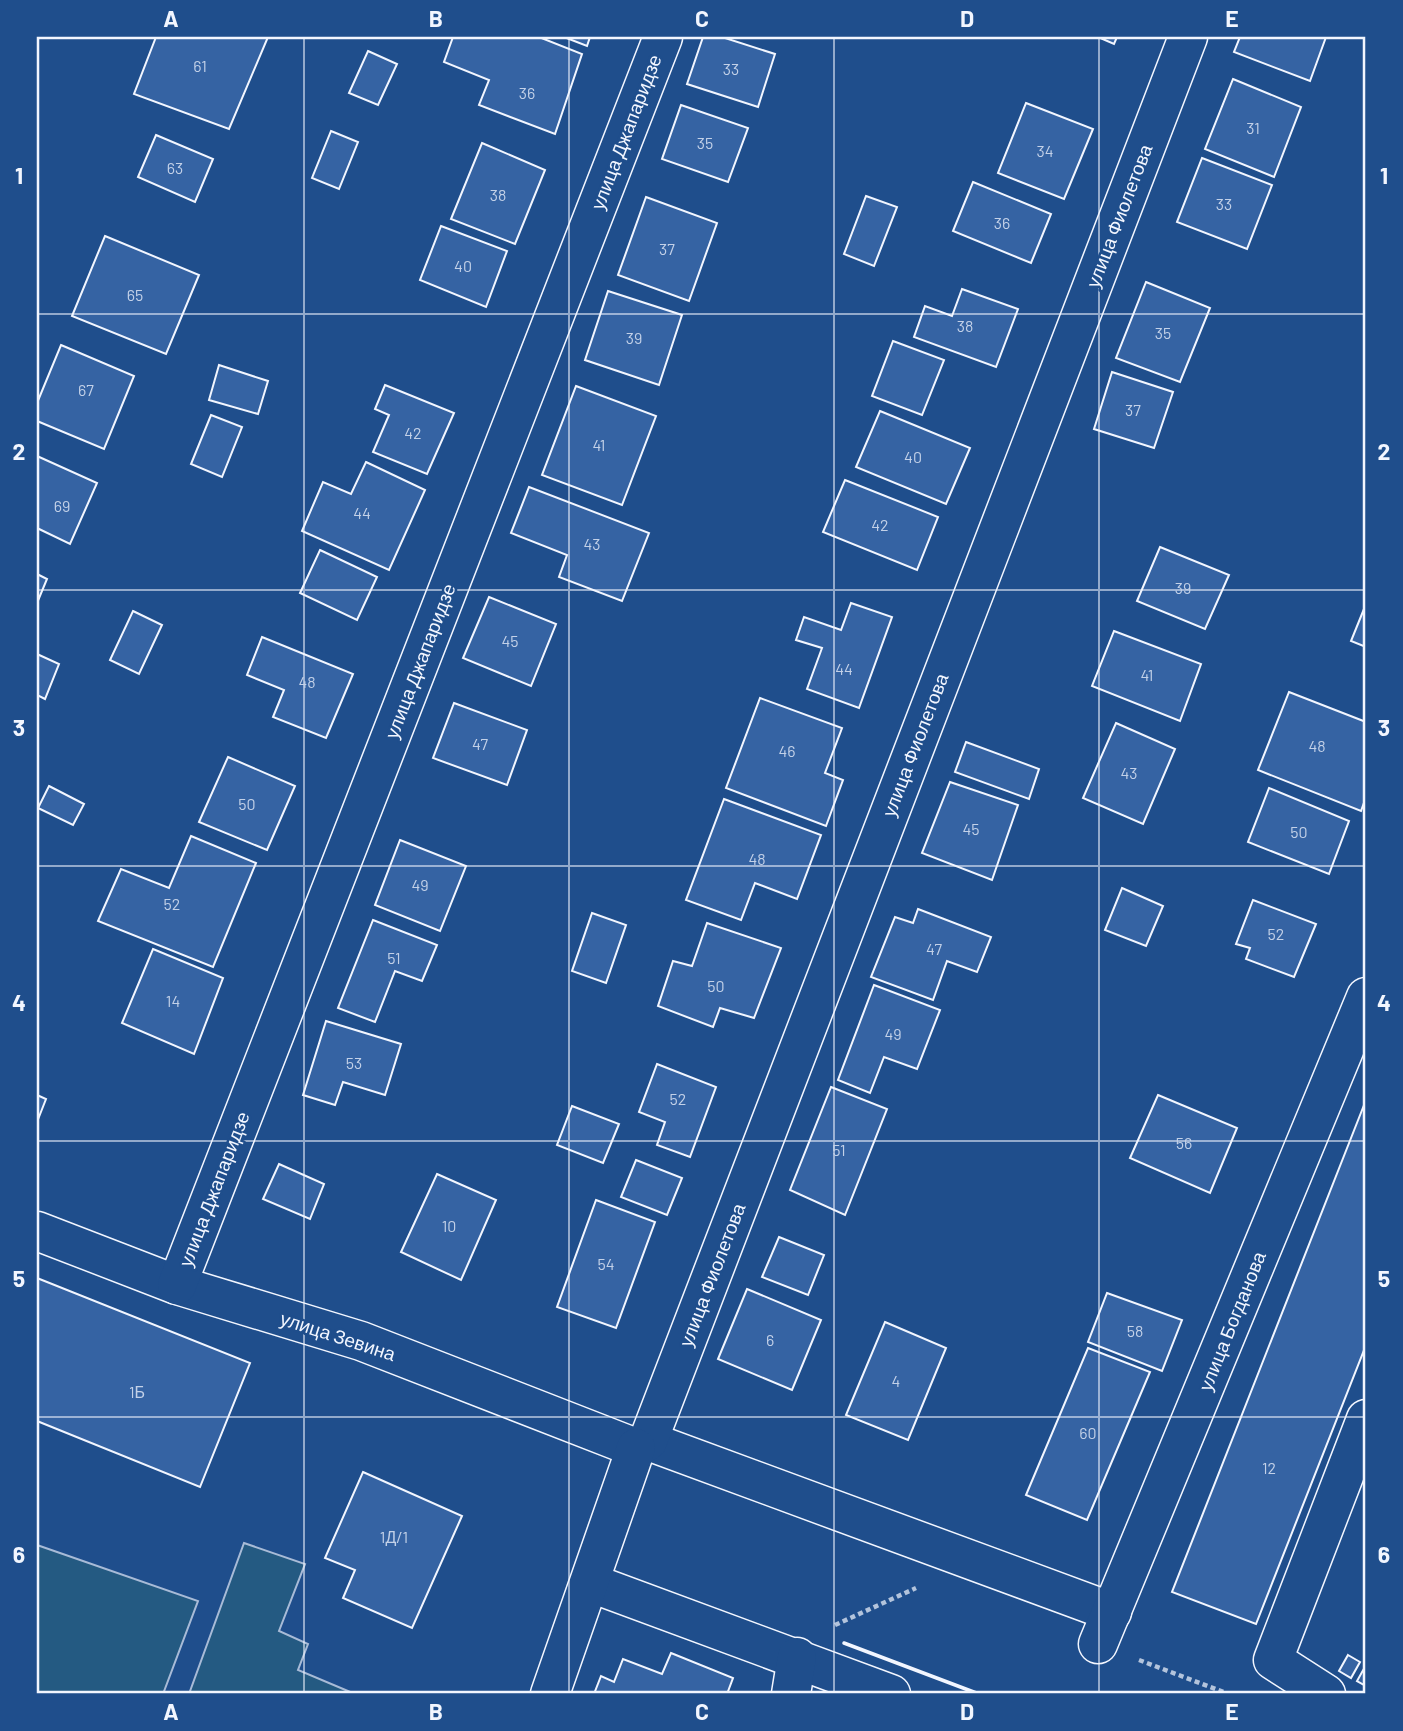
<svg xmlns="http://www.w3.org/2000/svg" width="1403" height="1731" viewBox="0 0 1403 1731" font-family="Barlow,sans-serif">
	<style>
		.green { fill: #245a82; stroke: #a8bbd7; stroke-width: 2 }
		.building { fill: #3563a3; stroke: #f2f6ff; stroke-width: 2 }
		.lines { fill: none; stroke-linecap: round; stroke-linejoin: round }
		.minor-casing { stroke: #f2f6ff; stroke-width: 41 }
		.path { stroke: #b3c4dc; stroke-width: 4.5; stroke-dasharray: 5 3.5; stroke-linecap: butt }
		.minor { stroke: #1f4e8c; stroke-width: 38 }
		.wall { stroke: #f2f6ff; stroke-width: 3.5 }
		.grid { fill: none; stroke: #f2f6ff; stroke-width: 2; stroke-opacity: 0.55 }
		.labels { text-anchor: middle; stroke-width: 5; stroke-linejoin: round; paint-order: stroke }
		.number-label { font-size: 16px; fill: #c3d1e8 }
		.street-label { font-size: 19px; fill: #f2f6ff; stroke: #1f4e8c }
		.neatline { fill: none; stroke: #f2f6ff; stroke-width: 2.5 }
		.grid-label { font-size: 23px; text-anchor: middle; font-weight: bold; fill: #f2f6ff }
	</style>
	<rect width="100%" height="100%" fill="#1f4e8c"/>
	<g class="green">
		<polygon points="244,1543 305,1564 279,1631 308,1644 298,1670 355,1694 189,1694"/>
		<polygon points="37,1545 198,1601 163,1694 37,1694"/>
	</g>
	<g class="building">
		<polygon points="156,37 268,37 229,129 134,94"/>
		<polygon points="453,37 539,37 582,54 555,134 479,105 489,80 444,62"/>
		<polygon points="564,37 590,37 587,46"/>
		<polygon points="703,37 722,37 775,54 758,107 687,84"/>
		<polygon points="1098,37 1117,37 1114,44"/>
		<polygon points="1240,37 1326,37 1310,81 1234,52"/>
		<polygon points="368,51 397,64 378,105 349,93"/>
		<polygon points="1233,79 1301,107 1274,177 1205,149"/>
		<polygon points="1026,103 1093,129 1064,199 998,173"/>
		<polygon points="681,105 748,128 728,182 662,159"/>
		<polygon points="331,131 358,142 339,189 312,178"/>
		<polygon points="156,135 213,159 195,202 138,177"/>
		<polygon points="482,143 545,170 515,244 451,219"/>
		<polygon points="1202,158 1272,185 1247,249 1177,222"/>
		<polygon points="973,182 1051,214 1031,263 953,231"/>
		<polygon points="866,196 897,207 874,266 844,254"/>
		<polygon points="646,197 717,223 689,301 618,275"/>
		<polygon points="441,226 507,251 486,307 420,280"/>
		<polygon points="105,236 199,275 166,354 72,316"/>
		<polygon points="1146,282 1210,308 1180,382 1116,358"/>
		<polygon points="962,289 1018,309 996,367 914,337 925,306 952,316"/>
		<polygon points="608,291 682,315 659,385 585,360"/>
		<polygon points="893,341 944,360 922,415 872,396"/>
		<polygon points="61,345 134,376 104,449 37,421 37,403"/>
		<polygon points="219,365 268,381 258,414 209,400"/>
		<polygon points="1112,372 1173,392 1154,448 1094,429"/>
		<polygon points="385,385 454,413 427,474 373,452 389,415 375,409"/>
		<polygon points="576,386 656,416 622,505 542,475"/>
		<polygon points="880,411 970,448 946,504 856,467"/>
		<polygon points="211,415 242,427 222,477 191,464"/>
		<polygon points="37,456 97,483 70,544 37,528"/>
		<polygon points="366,462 425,490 389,570 302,531 323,482 351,494"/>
		<polygon points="845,480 938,517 917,570 823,532"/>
		<polygon points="529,487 649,533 622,601 559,577 567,555 511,533"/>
		<polygon points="1160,547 1229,575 1205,629 1137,601"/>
		<polygon points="320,550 377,577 357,620 300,593"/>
		<polygon points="37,574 47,579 37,603"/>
		<polygon points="489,597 556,624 531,686 463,658"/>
		<polygon points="851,603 892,617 859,708 807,689 822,648 796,640 804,617 841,630"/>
		<polygon points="1366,604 1366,647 1351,641"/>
		<polygon points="133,611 162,625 139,674 110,660"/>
		<polygon points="1114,631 1201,664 1180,721 1092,686"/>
		<polygon points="262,637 353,674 326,738 273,717 284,690 247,675"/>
		<polygon points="37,654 59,664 45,699 37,695"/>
		<polygon points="1289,692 1366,722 1366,797 1361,811 1258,770"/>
		<polygon points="760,698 842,728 825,773 843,780 826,826 726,788"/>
		<polygon points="454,703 527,730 507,785 433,758"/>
		<polygon points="1116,723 1175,749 1143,824 1083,798"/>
		<polygon points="966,742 1039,769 1029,799 955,772"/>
		<polygon points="228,757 295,786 267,850 199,822"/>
		<polygon points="950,782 1018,805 992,880 922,853"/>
		<polygon points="49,786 84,804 73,825 38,808"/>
		<polygon points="1269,788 1349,821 1329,874 1248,842"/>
		<polygon points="724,799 821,835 797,899 755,883 741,920 686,900"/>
		<polygon points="191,836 256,863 213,967 98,921 121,869 169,888"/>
		<polygon points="400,840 466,866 440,931 375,905"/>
		<polygon points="1122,888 1163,906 1146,946 1105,930"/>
		<polygon points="1253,900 1316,924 1294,977 1246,959 1250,948 1236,944"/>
		<polygon points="918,909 991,937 977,972 947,961 933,1000 871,977 895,917 913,923"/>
		<polygon points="592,913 626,925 606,983 572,971"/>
		<polygon points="373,920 437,945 422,981 395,971 375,1022 338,1008"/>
		<polygon points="707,923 781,948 754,1018 720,1008 713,1027 658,1006 673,961 692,966"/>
		<polygon points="153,949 223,978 194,1054 122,1023"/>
		<polygon points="874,985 940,1010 917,1069 884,1057 870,1093 838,1080"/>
		<polygon points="326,1021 401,1044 385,1095 343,1082 335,1105 303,1095"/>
		<polygon points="657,1064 716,1087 690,1157 657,1145 665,1122 639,1112"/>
		<polygon points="831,1087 887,1109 845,1215 790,1190"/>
		<polygon points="37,1095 46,1099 37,1122"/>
		<polygon points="1158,1095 1237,1128 1210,1193 1130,1158"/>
		<polygon points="1366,1100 1366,1345 1256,1624 1172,1592"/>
		<polygon points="572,1106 619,1124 603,1163 557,1145"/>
		<polygon points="636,1160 682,1178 667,1215 621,1197"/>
		<polygon points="279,1164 324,1184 310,1219 263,1199"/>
		<polygon points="437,1174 496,1200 461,1280 401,1252"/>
		<polygon points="596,1200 655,1222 616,1328 557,1307"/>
		<polygon points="779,1237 824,1255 808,1295 762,1277"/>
		<polygon points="37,1278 250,1363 200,1487 37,1421"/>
		<polygon points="747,1289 821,1320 792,1390 718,1359"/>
		<polygon points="1107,1293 1182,1320 1162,1371 1088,1342"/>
		<polygon points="885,1322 946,1348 908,1440 846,1415"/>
		<polygon points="1088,1348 1150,1372 1087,1520 1026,1495"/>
		<polygon points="363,1472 462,1516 412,1628 343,1598 355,1570 325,1558"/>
		<polygon points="671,1653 733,1678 727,1694 594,1694 601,1676 614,1682 623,1659 662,1674"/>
		<polygon points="1348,1655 1360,1662 1351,1678 1339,1671"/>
		<polygon points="1366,1665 1366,1686 1357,1681"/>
	</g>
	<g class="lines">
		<defs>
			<g id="minor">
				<polyline points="37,1231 177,1285 361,1341 636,1448"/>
				<polyline points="177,1285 663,37"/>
				<polyline points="648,1441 1112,1612"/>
				<polyline points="636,1448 648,1441 1188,37"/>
				<polyline points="591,1583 891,1694"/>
				<polyline points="1098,1644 1366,997"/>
				<polyline points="550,1694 636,1448"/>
				<polyline points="791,1694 797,1657"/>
				<polyline points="1326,1694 1273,1660 1366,1419"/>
			</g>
		</defs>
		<use href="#minor" class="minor-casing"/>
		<g class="path">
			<polyline points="835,1625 916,1588"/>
			<polyline points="1139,1660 1229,1694"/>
		</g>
		<use href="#minor" class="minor"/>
		<polyline class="wall" points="844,1643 979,1694"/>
	</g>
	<path class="grid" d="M304,37V1694M569,37V1694M834,37V1694M1099,37V1694M37,314H1366M37,590H1366M37,866H1366M37,1141H1366M37,1417H1366"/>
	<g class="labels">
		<g class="number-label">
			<text x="200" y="72">61</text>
			<text x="731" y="75">33</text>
			<text x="527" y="99">36</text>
			<text x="1253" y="134">31</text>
			<text x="705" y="149">35</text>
			<text x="1045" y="157">34</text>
			<text x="175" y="174">63</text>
			<text x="498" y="201">38</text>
			<text x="1224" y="210">33</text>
			<text x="1002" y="229">36</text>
			<text x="667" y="255">37</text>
			<text x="463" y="272">40</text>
			<text x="135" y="301">65</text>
			<text x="965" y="332">38</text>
			<text x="1163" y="339">35</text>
			<text x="634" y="344">39</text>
			<text x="86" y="396">67</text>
			<text x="1133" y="416">37</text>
			<text x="413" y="439">42</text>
			<text x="599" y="451">41</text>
			<text x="913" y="463">40</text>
			<text x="62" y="512">69</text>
			<text x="362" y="519">44</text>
			<text x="880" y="531">42</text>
			<text x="592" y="550">43</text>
			<text x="1183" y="594">39</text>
			<text x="510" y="647">45</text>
			<text x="844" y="675">44</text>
			<text x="1147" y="681">41</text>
			<text x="307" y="688">48</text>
			<text x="480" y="750">47</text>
			<text x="1317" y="752">48</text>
			<text x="787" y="757">46</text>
			<text x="1129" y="779">43</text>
			<text x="247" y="810">50</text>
			<text x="971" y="835">45</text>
			<text x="1299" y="838">50</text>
			<text x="757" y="865">48</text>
			<text x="420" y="891">49</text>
			<text x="172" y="910">52</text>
			<text x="1276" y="940">52</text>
			<text x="934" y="955">47</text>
			<text x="394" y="964">51</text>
			<text x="716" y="992">50</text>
			<text x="173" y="1007">14</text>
			<text x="893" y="1040">49</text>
			<text x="354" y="1069">53</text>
			<text x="678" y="1105">52</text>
			<text x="1184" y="1149">56</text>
			<text x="839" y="1156">51</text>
			<text x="449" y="1232">10</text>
			<text x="606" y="1270">54</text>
			<text x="1135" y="1337">58</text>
			<text x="770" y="1346">6</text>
			<text x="896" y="1387">4</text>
			<text x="137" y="1398">1Б</text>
			<text x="1088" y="1439">60</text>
			<text x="1269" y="1474">12</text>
			<text x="394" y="1543">1Д/1</text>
		</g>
		<g class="street-label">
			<text transform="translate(626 132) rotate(-69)" y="7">улица Джапаридзе</text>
			<text transform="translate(1119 216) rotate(-69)" y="7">улица Фиолетова</text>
			<text transform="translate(420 661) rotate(-69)" y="7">улица Джапаридзе</text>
			<text transform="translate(915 745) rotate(-69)" y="7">улица Фиолетова</text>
			<text transform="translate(214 1189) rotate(-69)" y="7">улица Джапаридзе</text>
			<text transform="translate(712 1275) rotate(-69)" y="7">улица Фиолетова</text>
			<text transform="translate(1232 1321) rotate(-68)" y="7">улица Богданова</text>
			<text transform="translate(338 1336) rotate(18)" y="7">улица Зевина</text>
		</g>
	</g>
	<rect width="1403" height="1731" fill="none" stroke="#1f4e8c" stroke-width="77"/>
	<rect x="38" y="38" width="1326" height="1654" class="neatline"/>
	<g class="grid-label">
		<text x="171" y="27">A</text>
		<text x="436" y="27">B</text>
		<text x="702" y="27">C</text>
		<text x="967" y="27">D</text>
		<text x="1232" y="27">E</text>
		<text x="19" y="184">1</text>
		<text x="1384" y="184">1</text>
		<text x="19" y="460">2</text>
		<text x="1384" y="460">2</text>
		<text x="19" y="736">3</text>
		<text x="1384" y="736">3</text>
		<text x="19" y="1011">4</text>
		<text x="1384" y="1011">4</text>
		<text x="19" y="1287">5</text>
		<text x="1384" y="1287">5</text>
		<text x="19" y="1563">6</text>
		<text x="1384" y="1563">6</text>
		<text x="171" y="1720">A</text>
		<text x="436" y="1720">B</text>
		<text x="702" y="1720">C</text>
		<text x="967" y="1720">D</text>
		<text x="1232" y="1720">E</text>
	</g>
</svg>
